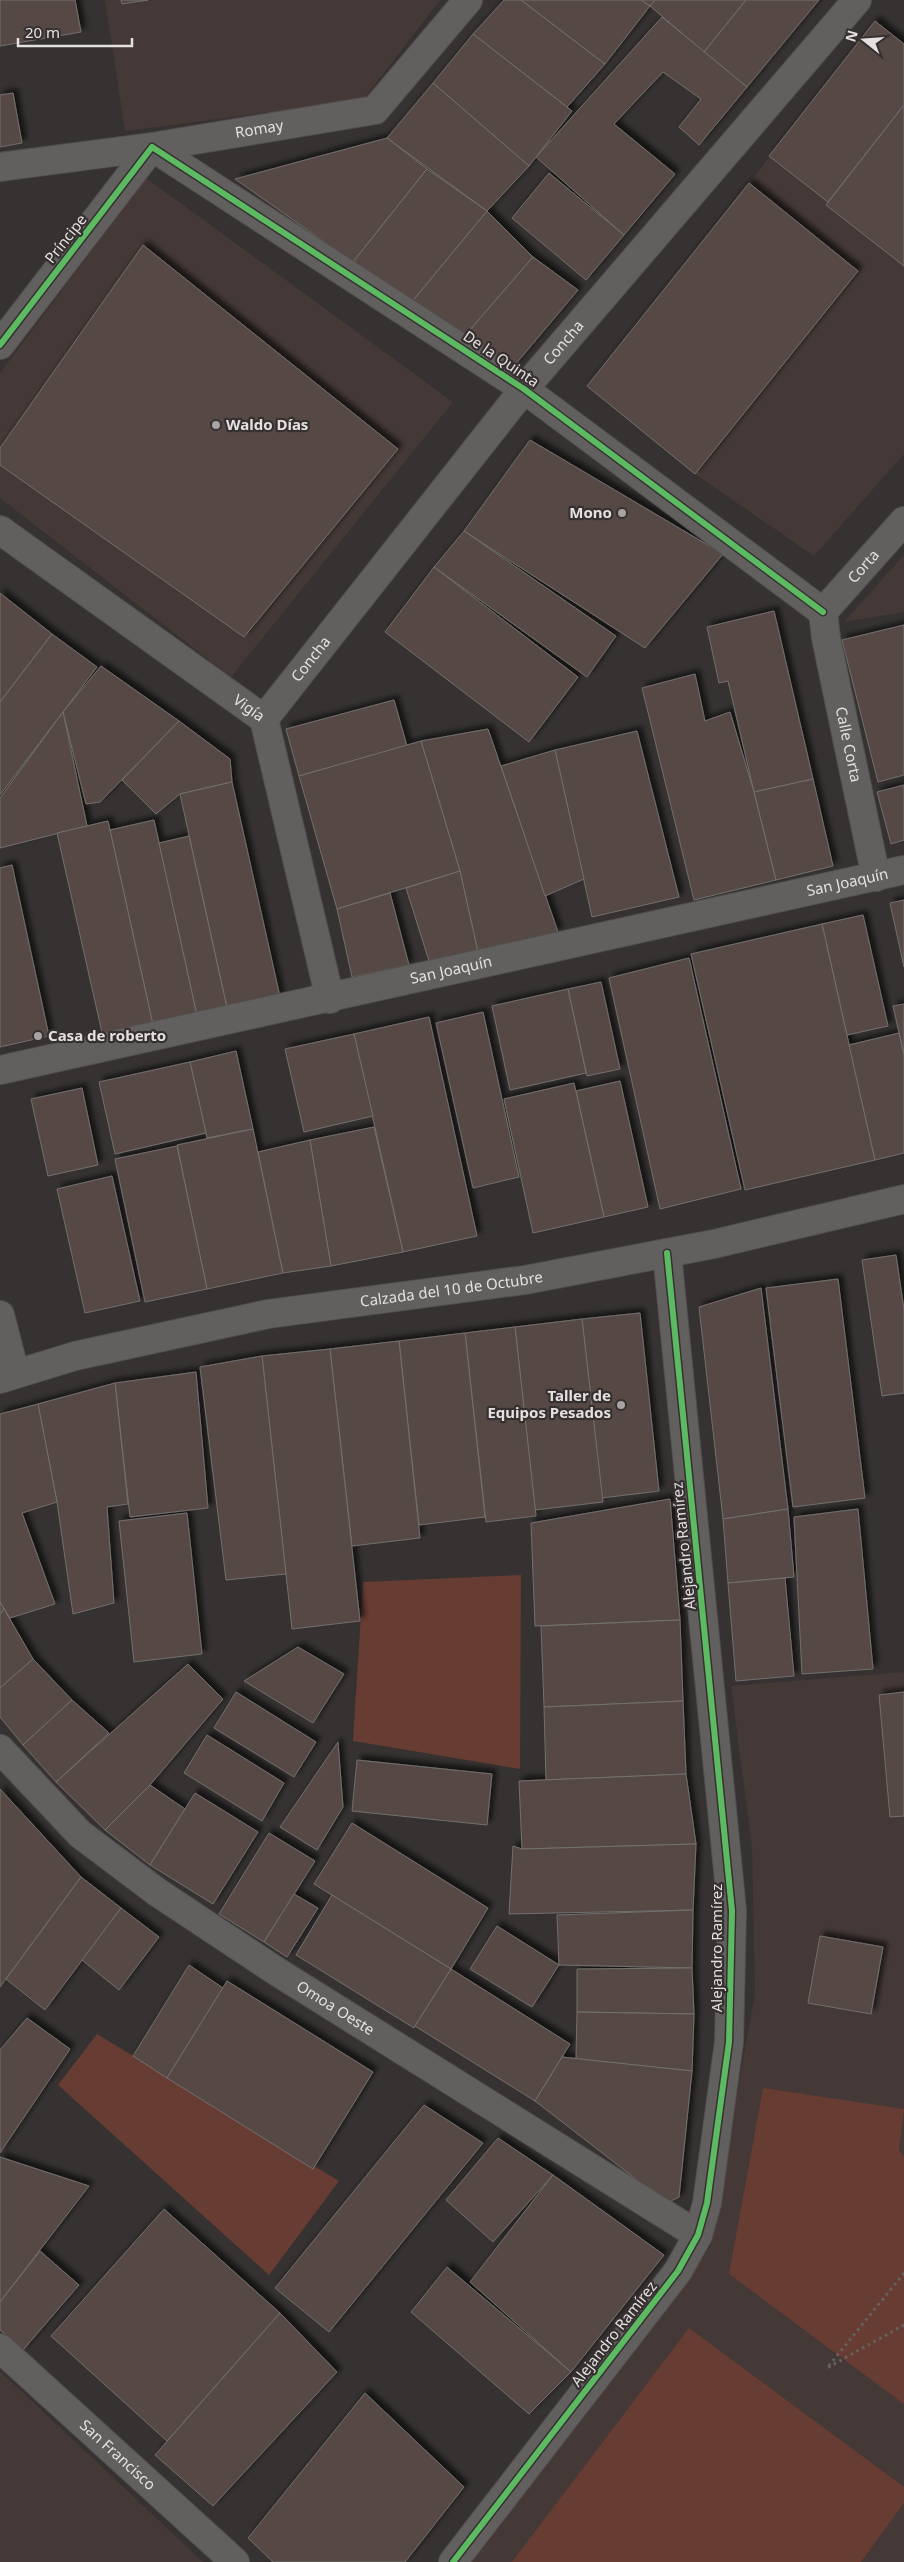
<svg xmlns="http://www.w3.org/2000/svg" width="904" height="2562" viewBox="0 0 904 2562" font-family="'Noto Sans',sans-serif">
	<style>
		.built { fill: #443937 }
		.green { fill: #673c32 }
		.building { fill: #574845; stroke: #72706f; filter: url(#shadow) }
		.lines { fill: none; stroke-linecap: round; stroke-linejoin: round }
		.minor-casing { stroke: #514e4d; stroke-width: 30 }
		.tertiary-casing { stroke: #514e4d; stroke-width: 30 }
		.secondary-casing { stroke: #514e4d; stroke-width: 30 }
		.path { stroke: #656362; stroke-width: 3; stroke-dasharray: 2.5 4; stroke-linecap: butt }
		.minor { stroke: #62605f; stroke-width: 28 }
		.tertiary { stroke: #62605f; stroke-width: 28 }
		.secondary { stroke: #62605f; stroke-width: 28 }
		.cycleway-casing { stroke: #363130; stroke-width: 9 }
		.cycleway { stroke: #5cba63; stroke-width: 6 }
		.poi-dot { fill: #a7a4a3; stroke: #363130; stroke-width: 2 }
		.labels { text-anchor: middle; stroke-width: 4.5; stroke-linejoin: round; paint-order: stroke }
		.street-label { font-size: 15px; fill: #e4e1e0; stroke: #363130 }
		.poi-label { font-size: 15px; font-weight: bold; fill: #e4e1e0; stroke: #363130; text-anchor: start }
	</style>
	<defs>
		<filter id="shadow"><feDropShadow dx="4.5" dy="-4.5" stdDeviation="2.5" flood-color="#0009"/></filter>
	</defs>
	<rect width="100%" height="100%" fill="#353231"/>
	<g class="built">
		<polygon points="105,0 440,0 363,100 125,131"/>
		<polygon points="875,21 904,44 904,454 814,556 695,474 587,386 749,183"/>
		<polygon points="146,178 453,402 231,677 0,498 0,373"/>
		<polygon points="904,555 904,612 844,622"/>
		<polygon points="904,1672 904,2562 470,2562 710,2247 755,1993 752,1847 731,1686"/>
		<polygon points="0,2371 203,2562 0,2562"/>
	</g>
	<g class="green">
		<polygon points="521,1575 520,1769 353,1741 363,1582"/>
		<polygon points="97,2034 339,2181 269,2275 58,2085"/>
		<polygon points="763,2088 904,2109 899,2150 904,2157 904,2404 729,2274"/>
		<polygon points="689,2328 904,2487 904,2503 861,2562 512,2562"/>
	</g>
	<g class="building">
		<polygon points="0,0 75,0 81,32 0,46"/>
		<polygon points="121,0 148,0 122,4"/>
		<polygon points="504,0 521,0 605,64 567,107 473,34"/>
		<polygon points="521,0 641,0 650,6 605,64"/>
		<polygon points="641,0 655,0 650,6"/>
		<polygon points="655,0 746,0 704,52 650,6"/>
		<polygon points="746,0 819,0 747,87 704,52"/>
		<polygon points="662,17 747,87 699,145 679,127 701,99 663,72 614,124 675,174 624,235 536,157"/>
		<polygon points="875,21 904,44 904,105 828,202 769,156"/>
		<polygon points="473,34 572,111 529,166 433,83"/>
		<polygon points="433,83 529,166 487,211 387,138"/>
		<polygon points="13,93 22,143 0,147 0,95"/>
		<polygon points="904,105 904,266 826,205"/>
		<polygon points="387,138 427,169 353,262 235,179"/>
		<polygon points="427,169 487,211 411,303 353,262"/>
		<polygon points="549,173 624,235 586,280 512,218"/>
		<polygon points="749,183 858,271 695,474 587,386"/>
		<polygon points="487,211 533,257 462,339 411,303"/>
		<polygon points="143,245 398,449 244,637 0,465 0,448"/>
		<polygon points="533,257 578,290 509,372 462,339"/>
		<polygon points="530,440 723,554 645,648 464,531"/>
		<polygon points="464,531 616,636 587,677 434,567"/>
		<polygon points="434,567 578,677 529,742 385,632"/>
		<polygon points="0,593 52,634 0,702"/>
		<polygon points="774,611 813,779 754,792 728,681 719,683 707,627"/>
		<polygon points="904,625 904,775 878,782 842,640"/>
		<polygon points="52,634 97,667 0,795 0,702"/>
		<polygon points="101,666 179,721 100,802 86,804 63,712"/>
		<polygon points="695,674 705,721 730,712 754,792 776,880 694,900 642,688"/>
		<polygon points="394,700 407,746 299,776 286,729"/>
		<polygon points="63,712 87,826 0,848 0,798"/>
		<polygon points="179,721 230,759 232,782 180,794 156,814 122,780"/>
		<polygon points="488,729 558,932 478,952 460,871 421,741"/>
		<polygon points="637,731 679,897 592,917 555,750"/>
		<polygon points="421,741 460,871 337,909 299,776"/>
		<polygon points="555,750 584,879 545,896 501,766"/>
		<polygon points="813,779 833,866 776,880 754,792"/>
		<polygon points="232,782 280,997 227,1008 180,794"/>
		<polygon points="904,785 904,840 891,844 877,792"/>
		<polygon points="154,820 197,1015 153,1025 110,830"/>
		<polygon points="108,821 153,1025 103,1037 57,833"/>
		<polygon points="189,836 227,1008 197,1015 159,843"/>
		<polygon points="12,865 49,1036 0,1047 0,868"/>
		<polygon points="460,871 478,952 429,961 406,888"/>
		<polygon points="390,893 409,965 352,977 337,909"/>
		<polygon points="904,900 904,967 890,903"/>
		<polygon points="863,915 888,1026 847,1035 822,924"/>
		<polygon points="822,924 875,1160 745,1190 691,954"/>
		<polygon points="689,958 741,1189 660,1209 609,978"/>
		<polygon points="601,982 620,1069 587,1076 568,989"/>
		<polygon points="568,989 586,1073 510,1090 492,1006"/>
		<polygon points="904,1004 904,1055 893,1006"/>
		<polygon points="483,1012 519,1177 473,1188 436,1023"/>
		<polygon points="429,1017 477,1236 403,1252 354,1034"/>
		<polygon points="899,1033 904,1055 904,1153 875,1160 849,1045"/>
		<polygon points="354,1034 373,1116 304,1132 285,1049"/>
		<polygon points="236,1051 253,1129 207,1138 190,1062"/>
		<polygon points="190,1062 206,1133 115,1154 99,1082"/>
		<polygon points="620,1081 648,1207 604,1217 576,1091"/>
		<polygon points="574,1083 604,1217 533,1233 504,1099"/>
		<polygon points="82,1088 98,1165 48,1176 31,1099"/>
		<polygon points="374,1127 403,1252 331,1266 310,1140"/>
		<polygon points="253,1129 283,1273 207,1289 177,1145"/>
		<polygon points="310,1140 331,1266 283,1273 258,1152"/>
		<polygon points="177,1146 207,1289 145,1302 115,1159"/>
		<polygon points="112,1176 140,1301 85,1313 57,1189"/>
		<polygon points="896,1255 904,1310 904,1393 882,1396 862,1260"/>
		<polygon points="838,1279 865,1498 793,1507 766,1288"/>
		<polygon points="761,1288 788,1509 723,1519 699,1307"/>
		<polygon points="640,1313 659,1491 602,1498 582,1319"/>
		<polygon points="582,1319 603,1502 535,1510 515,1327"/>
		<polygon points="515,1327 536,1516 486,1522 465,1333"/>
		<polygon points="465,1333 485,1517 419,1525 399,1341"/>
		<polygon points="399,1341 420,1538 352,1546 330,1349"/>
		<polygon points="330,1349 360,1621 292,1629 262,1356"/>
		<polygon points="262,1356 286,1574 226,1580 200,1367"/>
		<polygon points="196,1372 208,1508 130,1517 115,1383"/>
		<polygon points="115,1383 128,1504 107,1507 114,1603 73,1614 57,1502 38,1404"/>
		<polygon points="38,1404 57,1502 22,1513 55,1604 10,1618 0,1602 0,1414"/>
		<polygon points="670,1499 680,1620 535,1626 531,1523"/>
		<polygon points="788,1509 794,1577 728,1583 723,1519"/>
		<polygon points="858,1509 873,1669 802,1674 794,1517"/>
		<polygon points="187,1513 202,1654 134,1662 119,1521"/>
		<polygon points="785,1578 794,1676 736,1681 728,1583"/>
		<polygon points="0,1602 4,1609 0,1614"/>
		<polygon points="4,1609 33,1659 0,1688 0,1614"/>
		<polygon points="680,1620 683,1701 544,1707 541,1626"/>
		<polygon points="298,1647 344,1674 313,1723 244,1681"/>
		<polygon points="33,1659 72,1700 23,1745 0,1717 0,1688"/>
		<polygon points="188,1664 223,1699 150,1785 105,1830 56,1782"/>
		<polygon points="236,1692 316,1742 294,1777 214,1728"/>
		<polygon points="904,1692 904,1816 890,1817 879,1695"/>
		<polygon points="72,1700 109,1733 56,1782 23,1745"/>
		<polygon points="683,1701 686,1774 546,1780 544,1707"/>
		<polygon points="207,1735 284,1783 262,1821 184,1773"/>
		<polygon points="338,1742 343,1807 317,1850 280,1827"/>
		<polygon points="357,1760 492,1774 487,1825 352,1811"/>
		<polygon points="686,1774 696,1844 522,1849 519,1781"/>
		<polygon points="150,1785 185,1809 150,1865 105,1830"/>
		<polygon points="0,1789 81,1877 0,1987"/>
		<polygon points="195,1793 258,1832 213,1904 150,1865"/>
		<polygon points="352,1823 488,1908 451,1969 314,1884"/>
		<polygon points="269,1833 315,1861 264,1942 219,1914"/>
		<polygon points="696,1844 693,1910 509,1914 513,1846 522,1849"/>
		<polygon points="81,1877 121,1908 45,2010 6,1979"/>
		<polygon points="294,1894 318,1908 287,1957 264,1942"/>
		<polygon points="332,1895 451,1969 414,2028 296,1955"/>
		<polygon points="121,1908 159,1937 119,1990 82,1960"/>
		<polygon points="693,1910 692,1968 559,1965 557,1915"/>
		<polygon points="497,1926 559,1965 532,2007 470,1969"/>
		<polygon points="820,1936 883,1947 871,2014 808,2003"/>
		<polygon points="189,1965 223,1988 167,2078 133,2056"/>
		<polygon points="692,1968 694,2014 577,2012 577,1969"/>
		<polygon points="451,1969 570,2044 535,2101 415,2026"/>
		<polygon points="227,1981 373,2072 313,2169 167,2078"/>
		<polygon points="577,2012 694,2014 692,2071 576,2059"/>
		<polygon points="27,2018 70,2049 0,2153 0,2050"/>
		<polygon points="562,2057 692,2071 679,2197 667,2203 535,2101"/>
		<polygon points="424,2105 483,2143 329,2332 275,2288"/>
		<polygon points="498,2138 553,2175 493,2242 446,2200"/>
		<polygon points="0,2157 89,2186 0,2302"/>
		<polygon points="553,2175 664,2255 571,2372 470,2282"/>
		<polygon points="164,2209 280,2313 167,2441 51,2336"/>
		<polygon points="40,2251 79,2285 23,2350 0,2330 0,2302"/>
		<polygon points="447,2267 571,2372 529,2414 411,2312"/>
		<polygon points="280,2313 337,2372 213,2506 155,2455"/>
		<polygon points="365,2393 464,2487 405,2562 273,2562 248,2538"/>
	</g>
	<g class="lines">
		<defs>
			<g id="minor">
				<path id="s1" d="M0,167L152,147L375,110L468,0"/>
				<polyline points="0,345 152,147 524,389 823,612"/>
				<path id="s2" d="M0,530L264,719L330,999"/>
				<path id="s3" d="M823,612L826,638L876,877"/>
				<path id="s4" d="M823,612L904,521"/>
				<path id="s5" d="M264,719L524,389L857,0"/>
				<path id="s6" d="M0,1070L904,870"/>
				<polyline points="0,1315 15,1373"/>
				<path id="s7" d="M0,1749L80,1834L157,1892L276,1971L698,2235"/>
				<path id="s8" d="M0,2348L235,2562"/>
			</g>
			<polyline id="tertiary" points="453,2562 678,2271 698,2235 707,2203 729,2042 732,1911 667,1253"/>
			<g id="secondary">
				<path id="s9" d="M0,1379L75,1356L268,1314L525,1280L714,1244L904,1199"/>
			</g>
		</defs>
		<use href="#minor" class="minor-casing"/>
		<use href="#tertiary" class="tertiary-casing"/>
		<use href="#secondary" class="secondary-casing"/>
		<polyline class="path" points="904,2273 827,2368 904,2325"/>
		<use href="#minor" class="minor"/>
		<use href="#tertiary" class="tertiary"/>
		<use href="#secondary" class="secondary"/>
		<defs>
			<g id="cycleway">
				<polyline points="0,345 152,147 524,389 823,612"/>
				<polyline points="453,2562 678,2271 698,2235 707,2203 729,2042 732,1911 667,1253"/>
			</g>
		</defs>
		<use href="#cycleway" class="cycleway-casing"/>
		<use href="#cycleway" class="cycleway"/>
	</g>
	<g class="poi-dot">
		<circle cx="216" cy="425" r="5"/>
		<circle cx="622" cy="513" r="5"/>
		<circle cx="38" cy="1036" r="5"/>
		<circle cx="621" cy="1405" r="5"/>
	</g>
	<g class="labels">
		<g class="street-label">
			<text dy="5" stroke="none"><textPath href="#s1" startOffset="262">Romay</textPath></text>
			<text transform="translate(66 239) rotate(-52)" y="5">Príncipe</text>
			<text dy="5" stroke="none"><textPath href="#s5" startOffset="481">Concha</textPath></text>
			<text transform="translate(501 359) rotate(34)" y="5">De la Quinta</text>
			<text dy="5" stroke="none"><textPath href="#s4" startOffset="61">Corta</textPath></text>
			<text dy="5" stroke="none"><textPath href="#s5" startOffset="76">Concha</textPath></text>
			<text dy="5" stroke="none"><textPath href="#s2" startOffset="306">Vigía</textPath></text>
			<text dy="5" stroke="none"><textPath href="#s3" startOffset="135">Calle Corta</textPath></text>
			<text dy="5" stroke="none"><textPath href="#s6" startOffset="868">San Joaquín</textPath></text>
			<text dy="5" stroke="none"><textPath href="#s6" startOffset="462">San Joaquín</textPath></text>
			<text dy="5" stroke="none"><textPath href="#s9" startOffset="461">Calzada del 10 de Octubre</textPath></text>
			<text transform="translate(684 1546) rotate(-96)" y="5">Alejandro Ramírez</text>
			<text transform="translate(717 1948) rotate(-90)" y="5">Alejandro Ramírez</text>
			<text dy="5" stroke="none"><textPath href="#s7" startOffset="426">Omoa Oeste</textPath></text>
			<text transform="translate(614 2334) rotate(-52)" y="5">Alejandro Ramírez</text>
			<text dy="5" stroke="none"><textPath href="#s8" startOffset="159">San Francisco</textPath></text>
		</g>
		<g class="poi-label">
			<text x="226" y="430">Waldo Días</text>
			<text x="612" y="518" text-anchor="end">Mono</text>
			<text x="48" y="1041">Casa de roberto</text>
			<text x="611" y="1401" text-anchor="end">Taller de<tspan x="611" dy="17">Equipos Pesados</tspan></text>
		</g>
	</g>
	<g transform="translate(864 40) rotate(287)" stroke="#363130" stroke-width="4" paint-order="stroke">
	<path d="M0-4L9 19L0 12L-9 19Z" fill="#e4e1e0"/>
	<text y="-8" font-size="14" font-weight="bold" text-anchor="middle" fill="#e4e1e0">N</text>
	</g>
	<path d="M18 38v8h114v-8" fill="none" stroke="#e4e1e0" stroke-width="2.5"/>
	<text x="25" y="38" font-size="15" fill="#e4e1e0" stroke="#363130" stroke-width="4" paint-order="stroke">20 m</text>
</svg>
